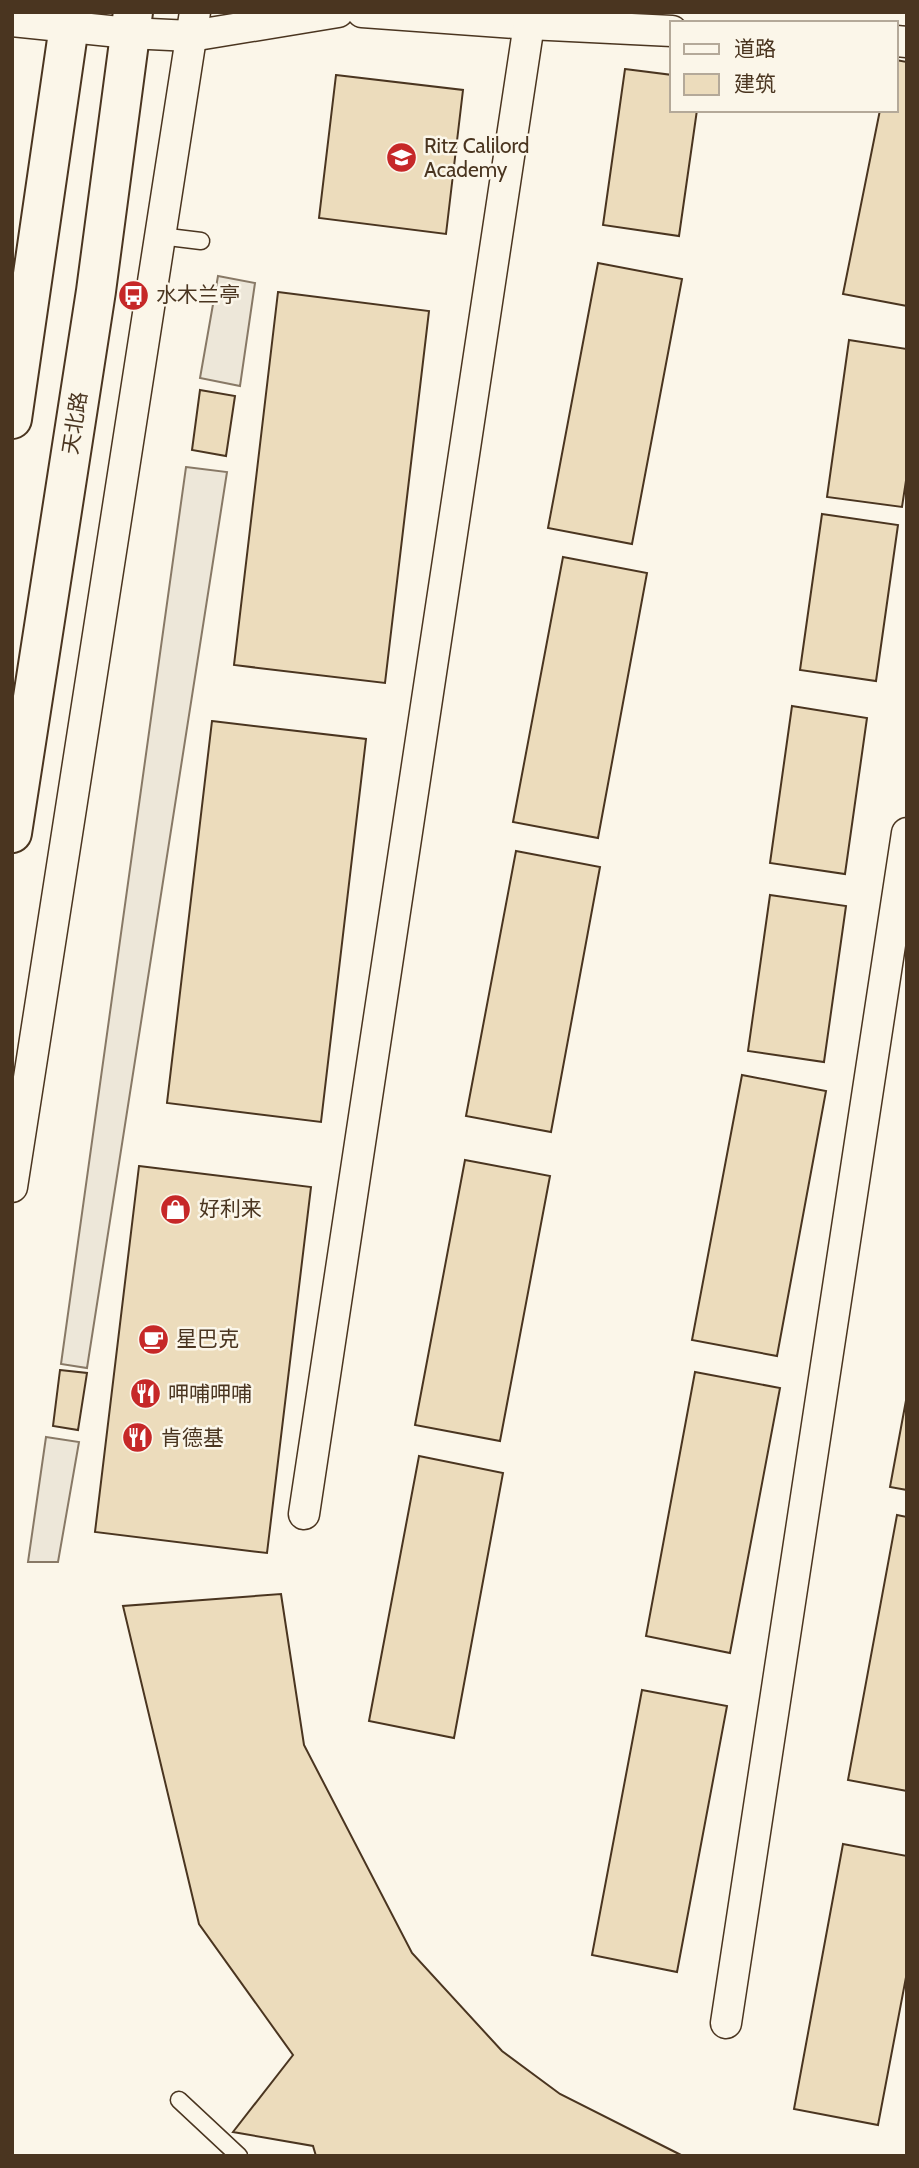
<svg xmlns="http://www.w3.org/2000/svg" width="919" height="2168" viewBox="0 0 919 2168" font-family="Cabin,'Noto Sans SC',sans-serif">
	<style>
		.parking { fill: #ede7d9; stroke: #887966; stroke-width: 2 }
		.building { fill: #ecdcbc; stroke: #4a3520; stroke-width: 2 }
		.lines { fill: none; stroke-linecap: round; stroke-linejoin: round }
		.lane-casing { stroke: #4a3520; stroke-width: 19 }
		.street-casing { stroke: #4a3520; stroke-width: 33 }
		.primary-casing { stroke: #4a3520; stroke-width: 42 }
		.lane { stroke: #fbf6e9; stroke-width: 16 }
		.street { stroke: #fbf6e9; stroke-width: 30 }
		.primary { stroke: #fbf6e9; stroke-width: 38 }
		.labels { text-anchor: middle; stroke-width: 5; stroke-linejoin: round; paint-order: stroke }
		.poi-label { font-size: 21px; fill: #4a3520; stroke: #fbf6e9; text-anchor: start }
		.street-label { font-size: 21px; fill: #4a3520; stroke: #fbf6e9 }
	</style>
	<rect width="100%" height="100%" fill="#fbf6e9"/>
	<g class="parking">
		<polygon points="218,276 255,283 240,386 200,378"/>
		<polygon points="186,467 227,472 87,1368 61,1364"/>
		<polygon points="46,1437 79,1442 58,1562 28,1562"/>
	</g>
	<g class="building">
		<polygon points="896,60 907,62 907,306 843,294 880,110 896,110"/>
		<polygon points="625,69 672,75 672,110 697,110 679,236 603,225"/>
		<polygon points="336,75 463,90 446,234 319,218"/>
		<polygon points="598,263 682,279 632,544 548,528"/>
		<polygon points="278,292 429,311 385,683 234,665"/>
		<polygon points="849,340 907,349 907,474 902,507 827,497"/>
		<polygon points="200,390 235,396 226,456 192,450"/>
		<polygon points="822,514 898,525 876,681 800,670"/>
		<polygon points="563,557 647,573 598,838 513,822"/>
		<polygon points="792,706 867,718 845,874 770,863"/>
		<polygon points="212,721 366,739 321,1122 167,1103"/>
		<polygon points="516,851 600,867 551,1132 466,1116"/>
		<polygon points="770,895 846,906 824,1062 748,1051"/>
		<polygon points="742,1075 826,1091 777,1356 692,1340"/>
		<polygon points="465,1160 550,1176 500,1441 415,1425"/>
		<polygon points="139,1166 311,1187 267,1553 95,1532"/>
		<polygon points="60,1370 87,1373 78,1430 53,1426"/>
		<polygon points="695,1372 780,1388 730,1653 646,1636"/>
		<polygon points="907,1395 907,1490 890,1487"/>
		<polygon points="419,1456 503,1473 454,1738 369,1721"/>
		<polygon points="897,1515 907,1517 907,1791 848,1780"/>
		<polygon points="281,1594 304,1745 412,1953 502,2051 560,2094 683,2156 316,2156 313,2146 233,2132 293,2055 199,1924 123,1606"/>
		<polygon points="642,1690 727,1706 677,1972 592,1955"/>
		<polygon points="843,1844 907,1856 907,1972 878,2125 794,2109"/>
	</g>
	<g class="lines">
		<defs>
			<g id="lane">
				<polyline points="160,236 201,241"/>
				<polyline points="179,2100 239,2156"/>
			</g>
			<g id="street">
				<polyline points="362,12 529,24 672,31"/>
				<polyline points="12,21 129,33 191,36 338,12"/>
				<polyline points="896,41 907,42"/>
				<polyline points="12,1187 195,12"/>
				<polyline points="304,1514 529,24"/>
				<polyline points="726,2023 907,833"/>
			</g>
			<g id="primary">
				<polyline points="12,419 71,12"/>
				<polyline points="12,833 96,291 133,12"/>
			</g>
		</defs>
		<use href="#lane" class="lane-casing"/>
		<use href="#street" class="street-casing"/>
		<use href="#primary" class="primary-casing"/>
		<use href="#lane" class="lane"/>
		<use href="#street" class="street"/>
		<use href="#primary" class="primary"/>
	</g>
	<defs>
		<symbol id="school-disc" viewBox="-11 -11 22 22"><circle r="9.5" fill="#c62828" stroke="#fbf6e9"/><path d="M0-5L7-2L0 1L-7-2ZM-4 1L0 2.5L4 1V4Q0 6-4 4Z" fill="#fff"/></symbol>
		<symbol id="bus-disc" viewBox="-11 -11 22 22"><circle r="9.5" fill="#c62828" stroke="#fbf6e9"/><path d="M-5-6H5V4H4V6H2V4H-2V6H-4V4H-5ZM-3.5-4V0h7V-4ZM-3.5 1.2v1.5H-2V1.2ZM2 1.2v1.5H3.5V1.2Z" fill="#fff"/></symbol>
		<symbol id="shop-disc" viewBox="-11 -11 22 22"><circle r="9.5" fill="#c62828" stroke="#fbf6e9"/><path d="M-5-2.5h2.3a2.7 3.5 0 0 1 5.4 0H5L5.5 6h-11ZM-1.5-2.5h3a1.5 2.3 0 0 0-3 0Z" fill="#fff"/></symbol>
		<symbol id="cafe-disc" viewBox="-11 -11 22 22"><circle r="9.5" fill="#c62828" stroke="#fbf6e9"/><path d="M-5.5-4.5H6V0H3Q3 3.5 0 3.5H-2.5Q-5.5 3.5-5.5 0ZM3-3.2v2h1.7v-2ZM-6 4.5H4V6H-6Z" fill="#fff"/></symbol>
		<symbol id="restaurant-disc" viewBox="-11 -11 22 22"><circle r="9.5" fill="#c62828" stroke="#fbf6e9"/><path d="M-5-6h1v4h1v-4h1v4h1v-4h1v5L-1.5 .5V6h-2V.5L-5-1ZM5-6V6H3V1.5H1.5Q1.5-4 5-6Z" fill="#fff"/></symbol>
	</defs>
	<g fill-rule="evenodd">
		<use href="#school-disc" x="384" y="140" width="35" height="35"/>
		<use href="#bus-disc" x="116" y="278" width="35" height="35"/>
		<use href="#shop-disc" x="158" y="1192" width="35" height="35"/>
		<use href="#cafe-disc" x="136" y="1322" width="35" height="35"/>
		<use href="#restaurant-disc" x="128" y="1376" width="35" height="35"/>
		<use href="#restaurant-disc" x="120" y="1420" width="35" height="35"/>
	</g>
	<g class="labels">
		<g class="poi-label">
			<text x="424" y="153">Ritz Calilord<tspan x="424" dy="24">Academy</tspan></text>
			<text x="156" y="302">水木兰亭</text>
			<text x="199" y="1216">好利来</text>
			<text x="176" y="1346">星巴克</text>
			<text x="168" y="1401">呷哺呷哺</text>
			<text x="161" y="1445">肯德基</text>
		</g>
		<g class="street-label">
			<text transform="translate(75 423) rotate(-81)" y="7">天北路</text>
		</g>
	</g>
	<rect width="919" height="2168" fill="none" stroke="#4a3520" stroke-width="28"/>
	<rect x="670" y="21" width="228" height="91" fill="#fbf6e9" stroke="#b4a999" stroke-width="2"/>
	<rect x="684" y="44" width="35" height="10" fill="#fbf6e9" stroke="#b4a999" stroke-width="2"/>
	<text x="734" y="56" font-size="21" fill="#4a3520">道路</text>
	<rect x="684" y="74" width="35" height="21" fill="#ecdcbc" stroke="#b4a999" stroke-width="2"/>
	<text x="734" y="91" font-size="21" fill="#4a3520">建筑</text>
</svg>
